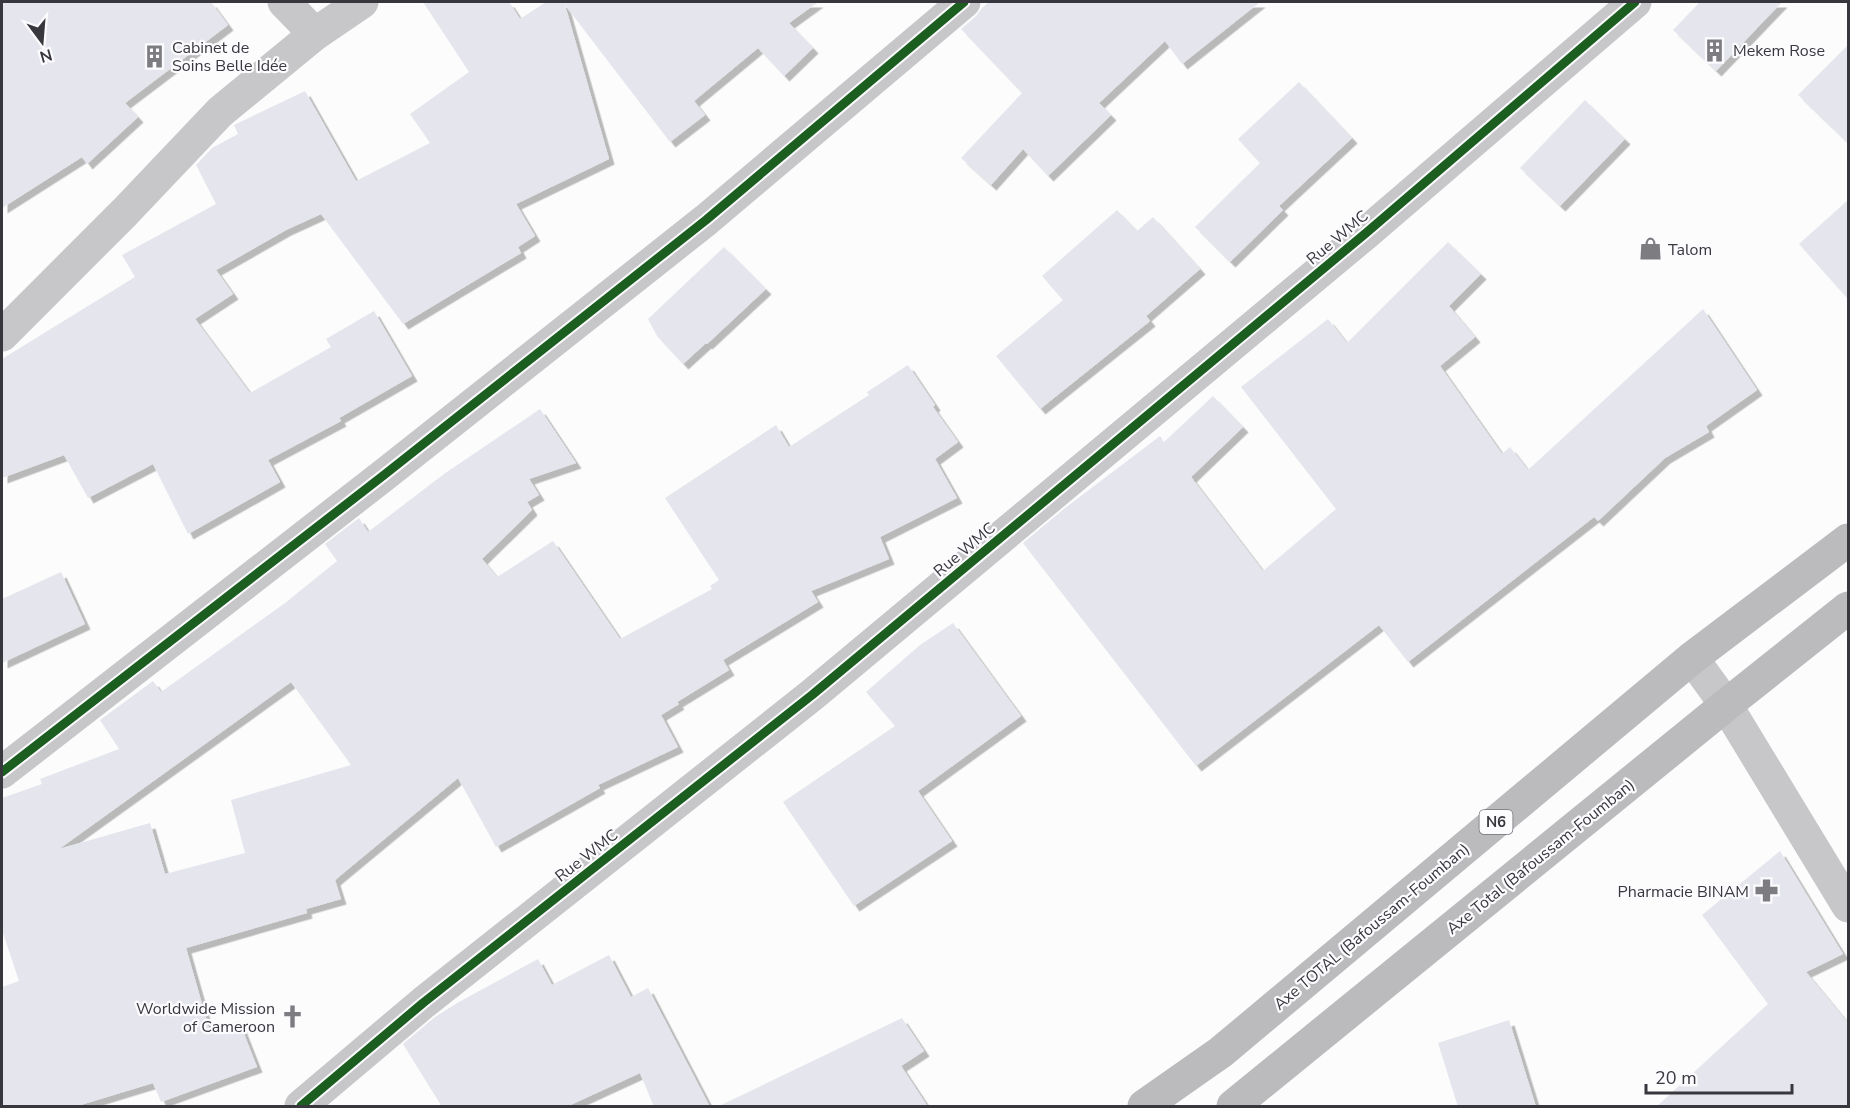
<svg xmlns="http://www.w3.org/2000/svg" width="1850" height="1108" viewBox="0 0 1850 1108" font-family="'Nunito Sans',sans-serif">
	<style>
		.building { fill: #e5e6ed; fill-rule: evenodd; filter: url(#shadow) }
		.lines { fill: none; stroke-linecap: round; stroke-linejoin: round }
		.minor { stroke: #c7c6c8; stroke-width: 33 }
		.highway { stroke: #bbbabc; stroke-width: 33 }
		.cycleway-casing { stroke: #fcfbfe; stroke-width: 13 }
		.cycleway { stroke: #1b5e20; stroke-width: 9 }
		.labels { text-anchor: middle; stroke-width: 4.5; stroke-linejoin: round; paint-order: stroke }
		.shield { fill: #fcfbfe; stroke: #737277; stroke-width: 1.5 }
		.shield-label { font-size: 15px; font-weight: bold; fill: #38373d }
		.poi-label { font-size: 16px; fill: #38373d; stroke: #fcfbfe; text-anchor: start }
		.street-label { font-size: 16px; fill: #38373d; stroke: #fcfbfe }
	</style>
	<defs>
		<filter id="shadow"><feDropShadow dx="5.5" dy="5.5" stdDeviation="0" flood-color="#0004"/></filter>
	</defs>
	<rect width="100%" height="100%" fill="#fcfcfd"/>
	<g class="building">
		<polygon points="2,2 211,2 228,25 125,103 138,117 87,164 82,157 2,208"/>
		<polygon points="423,2 509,2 520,19 546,2 818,2 789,23 813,48 784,76 758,48 694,101 705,115 670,142 565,5 609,159 516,204 535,236 518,247 521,253 403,324 321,214 286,230 216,270 233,294 195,319 250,393 331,347 326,339 374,311 412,376 339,418 341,421 268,460 280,482 188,534 153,464 88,498 64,455 2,478 2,359 135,277 122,255 216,204 196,165 212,148 238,134 234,125 305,91 356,181 430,143 410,114 469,72"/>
		<polygon points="989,2 1260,2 1182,64 1165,41 1099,103 1111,115 1048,176 1023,149 991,185 961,158 1022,93 961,29 976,16 982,8"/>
		<polygon points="1700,2 1782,2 1716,71 1673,30"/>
		<polygon points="1848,45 1848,143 1798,95"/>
		<polygon points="1299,82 1352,138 1279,206 1283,210 1230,262 1195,227 1260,163 1238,139"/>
		<polygon points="1585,100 1625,139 1560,206 1520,168"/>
		<polygon points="1848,200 1848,299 1799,244"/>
		<polygon points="1117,210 1137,231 1153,217 1200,269 1146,316 1150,321 1040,409 996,356 1063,300 1042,276"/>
		<polygon points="1448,242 1481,274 1449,306 1475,337 1440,366 1502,454 1510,447 1528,470 1703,309 1757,390 1706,426 1709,432 1665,458 1598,521 1594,517 1408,662 1379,625 1196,766 1023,543 1065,508 1160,436 1164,442 1213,396 1243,427 1191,477 1263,571 1336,509 1241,387 1328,319 1347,343"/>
		<polygon points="724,247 766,289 707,344 706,343 683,364 657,336 648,319"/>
		<path d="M908,365L935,405L933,407L958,442L935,459L957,498L880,537L889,559L811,591L818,602L723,660L729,670L677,702L679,704L661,715L678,747L598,785L600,788L496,847L458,778L335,880L341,899L306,909L307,913L186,948L210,1032L239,1021L257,1067L161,1102L153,1083L74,1107H2V987L19,981L2,930V798L42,784L40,779L119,749L100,720L153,681L161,692L285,603L337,561L325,544L359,518L368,532L444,474L540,409L576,463L529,479L539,495L527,502L532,510L482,559L497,577L553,541L620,639L712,589L710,586L719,580L665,498L776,425L789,447L869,395L867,392ZM291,682L351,765L231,800L245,853L165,874L150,823L59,849Z"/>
		<polygon points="61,572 85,624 2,663 2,599"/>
		<polygon points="953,623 1021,716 918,791 952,841 854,906 783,802 895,726 866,692 920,645"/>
		<polygon points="1780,851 1843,954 1806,972 1848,1023 1848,1107 1656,1107 1768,1004 1702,915"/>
		<polygon points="609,955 631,997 648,988 710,1107 654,1107 640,1073 566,1107 442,1107 403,1044 435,1017 457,1003 538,959 552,985"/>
		<polygon points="902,1018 924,1051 901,1066 928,1107 717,1107"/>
		<polygon points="1509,1020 1536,1107 1458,1107 1438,1043"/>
	</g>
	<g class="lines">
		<g class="minor">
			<polyline points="284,2 315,34"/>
			<polyline points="2,335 125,212 220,112 315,34 362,2"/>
			<polyline points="1692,658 1726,705 1848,906"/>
			<polyline points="2,772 384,475 706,220 964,2"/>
			<polyline points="301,1106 423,1003 812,695 1366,233 1635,2"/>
		</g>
		<g class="highway">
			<polyline points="1144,1106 1221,1052 1692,658 1848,540"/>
			<polyline points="1233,1106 1726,705 1848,608"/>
		</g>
		<defs>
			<g id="cycleway">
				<polyline points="2,772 384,475 706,220 964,2"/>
				<polyline points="301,1106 423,1003 812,695 1366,233 1635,2"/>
			</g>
		</defs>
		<use href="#cycleway" class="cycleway-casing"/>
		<use href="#cycleway" class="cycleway"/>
	</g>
	<defs>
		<symbol id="building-bare" viewBox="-9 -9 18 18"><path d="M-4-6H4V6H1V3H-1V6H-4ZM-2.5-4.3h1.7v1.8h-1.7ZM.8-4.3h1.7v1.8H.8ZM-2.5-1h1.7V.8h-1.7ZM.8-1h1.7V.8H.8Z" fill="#7d7c80" stroke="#fcfbfe" stroke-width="2.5" paint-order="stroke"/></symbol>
		<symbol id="shop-bare" viewBox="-9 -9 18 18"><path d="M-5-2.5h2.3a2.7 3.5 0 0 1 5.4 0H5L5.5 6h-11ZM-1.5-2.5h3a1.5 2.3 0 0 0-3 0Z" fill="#7d7c80" stroke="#fcfbfe" stroke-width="2.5" paint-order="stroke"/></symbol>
		<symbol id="pharmacy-bare" viewBox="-9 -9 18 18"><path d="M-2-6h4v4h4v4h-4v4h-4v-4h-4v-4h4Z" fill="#7d7c80" stroke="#fcfbfe" stroke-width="2.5" paint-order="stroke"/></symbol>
		<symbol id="church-bare" viewBox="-9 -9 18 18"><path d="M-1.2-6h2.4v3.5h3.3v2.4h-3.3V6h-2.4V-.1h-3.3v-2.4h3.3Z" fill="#7d7c80" stroke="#fcfbfe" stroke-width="2.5" paint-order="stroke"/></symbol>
	</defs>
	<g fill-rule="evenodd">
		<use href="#building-bare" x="1698" y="34" width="33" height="33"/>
		<use href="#building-bare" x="138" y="40" width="33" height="33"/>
		<use href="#shop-bare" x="1634" y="232" width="33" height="33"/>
		<use href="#pharmacy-bare" x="1750" y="874" width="33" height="33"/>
		<use href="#church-bare" x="276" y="1000" width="33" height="33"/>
	</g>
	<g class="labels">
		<rect class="shield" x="1479.5" y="810" width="33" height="24" rx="4.5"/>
		<g class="shield-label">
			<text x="1496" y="827">N6</text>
		</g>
		<g class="poi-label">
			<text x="172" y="53">Cabinet de<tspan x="172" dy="18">Soins Belle Idée</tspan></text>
			<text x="1733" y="56">Mekem Rose</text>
			<text x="1668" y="255">Talom</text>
			<text x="1749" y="897" text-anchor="end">Pharmacie BINAM</text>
			<text x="275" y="1014" text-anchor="end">Worldwide Mission<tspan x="275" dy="18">of Cameroon</tspan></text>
		</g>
		<g class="street-label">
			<text transform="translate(1337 237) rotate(-40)" y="6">Rue WMC</text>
			<text transform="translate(964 549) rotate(-40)" y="6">Rue WMC</text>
			<text transform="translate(586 855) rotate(-38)" y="6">Rue WMC</text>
			<text transform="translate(1540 856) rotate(-39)" y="6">Axe Total (Bafoussam-Foumban)</text>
			<text transform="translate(1371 926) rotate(-40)" y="6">Axe TOTAL (Bafoussam-Foumban)</text>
		</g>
	</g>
	<rect width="1850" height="1108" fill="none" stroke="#38373d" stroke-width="6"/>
	<g transform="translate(42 42) rotate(164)" stroke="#fcfbfe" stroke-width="4.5" paint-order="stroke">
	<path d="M0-4.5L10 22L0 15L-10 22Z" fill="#38373d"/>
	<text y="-9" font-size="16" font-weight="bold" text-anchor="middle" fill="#38373d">N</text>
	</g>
	<path d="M1646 1084v9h146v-9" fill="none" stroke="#38373d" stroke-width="3"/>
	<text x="1655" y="1084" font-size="18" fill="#38373d" stroke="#fcfbfe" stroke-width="4.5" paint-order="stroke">20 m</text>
</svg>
